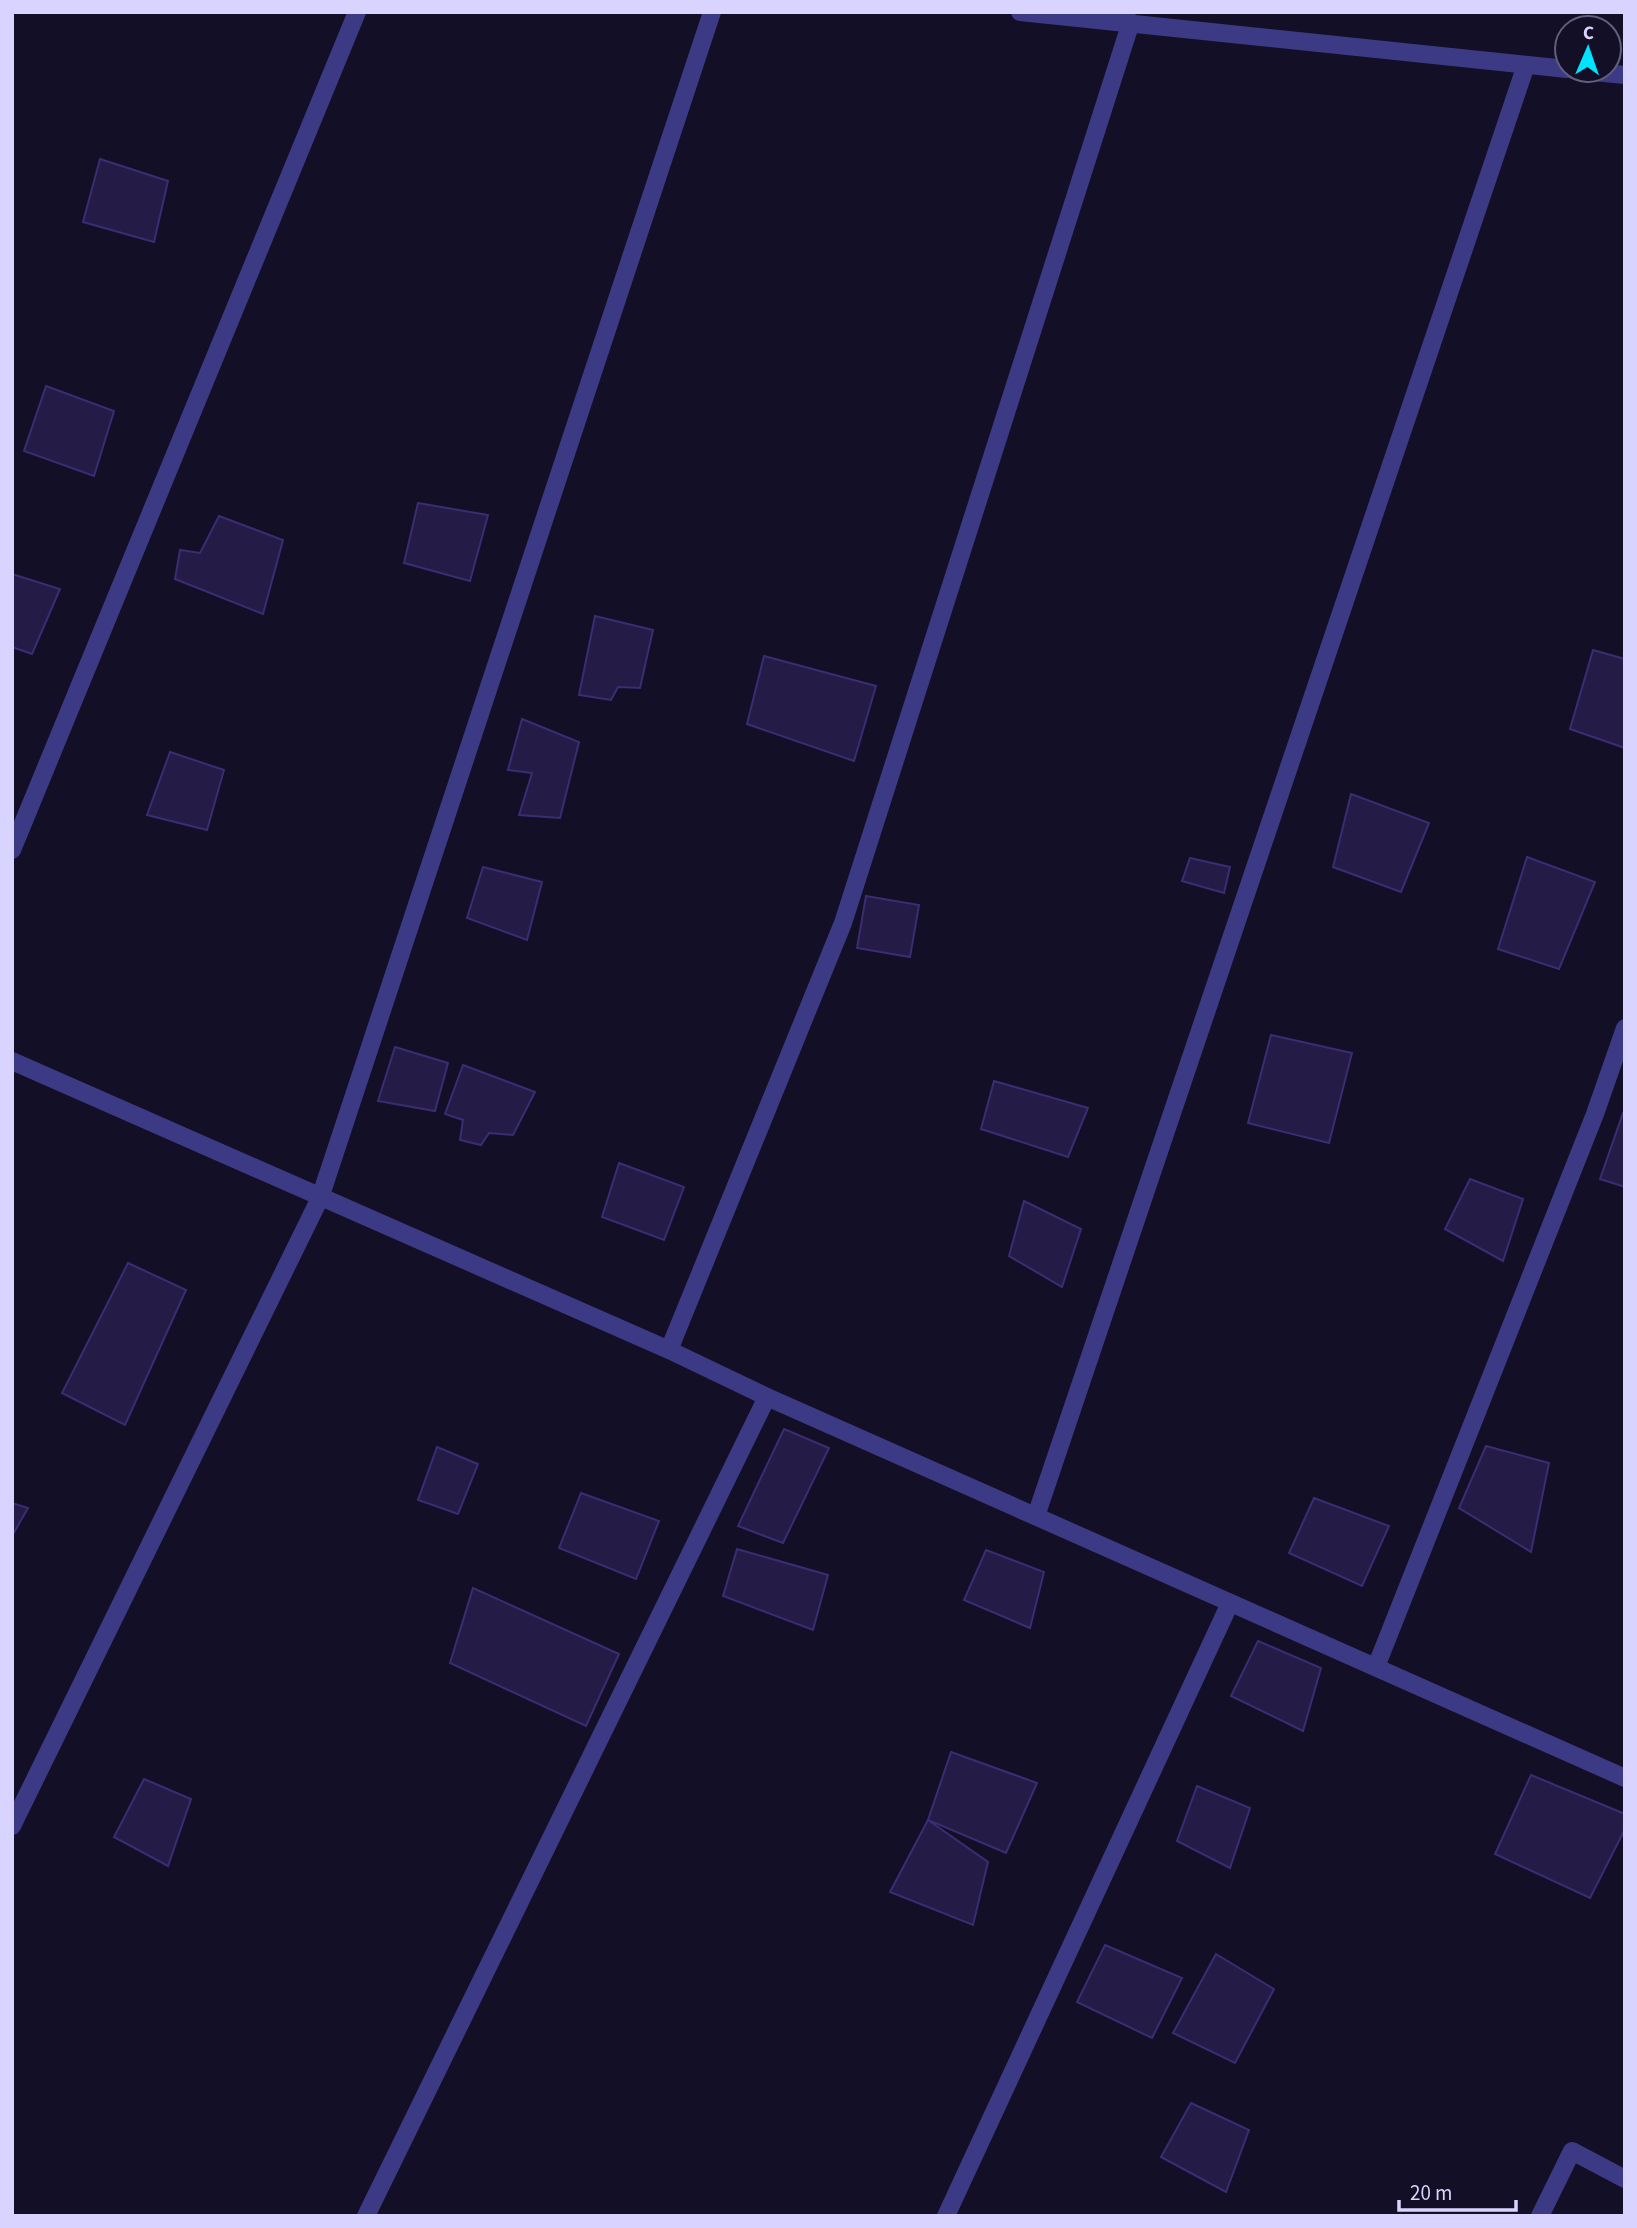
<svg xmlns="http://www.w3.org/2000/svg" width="1637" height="2228" viewBox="0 0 1637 2228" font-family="'Source Sans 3',sans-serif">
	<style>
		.building { fill: #241b47; stroke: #3b2d73; stroke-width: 2 }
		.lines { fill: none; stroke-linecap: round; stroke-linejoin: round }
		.minor { stroke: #3d3a85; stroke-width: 18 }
	</style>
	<rect width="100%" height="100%" fill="#130f26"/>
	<g class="building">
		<polygon points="100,159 168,181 154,242 83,222"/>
		<polygon points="46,386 114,411 94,476 24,451"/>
		<polygon points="418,503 488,515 470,581 404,563"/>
		<polygon points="219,516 283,540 263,614 175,579 180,550 200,553"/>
		<polygon points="12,574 60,589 32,654 12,647"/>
		<polygon points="595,616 653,630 640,688 618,687 611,700 579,695"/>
		<polygon points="1593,650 1625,659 1625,748 1570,729"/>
		<polygon points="764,656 876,686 854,761 747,724"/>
		<polygon points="522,719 579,742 560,818 519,815 532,773 508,770"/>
		<polygon points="170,752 224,770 207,830 147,815"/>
		<polygon points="1351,794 1429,823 1401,892 1333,867"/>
		<polygon points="1527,857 1595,882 1559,969 1498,949"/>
		<polygon points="1190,858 1230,867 1224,893 1182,881"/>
		<polygon points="483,867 542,882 527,940 467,918"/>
		<polygon points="866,896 919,905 910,957 857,948"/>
		<polygon points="1271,1035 1352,1053 1329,1143 1248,1123"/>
		<polygon points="395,1047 448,1063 435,1111 378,1101"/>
		<polygon points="463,1065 535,1092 513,1135 489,1133 481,1145 460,1140 463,1120 445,1114"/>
		<polygon points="994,1081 1088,1108 1068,1157 981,1129"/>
		<polygon points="1623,1113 1625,1114 1625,1187 1600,1179"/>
		<polygon points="619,1163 684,1187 664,1240 602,1217"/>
		<polygon points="1470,1179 1523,1199 1503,1261 1445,1229"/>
		<polygon points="1024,1201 1081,1229 1062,1287 1009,1256"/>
		<polygon points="128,1263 186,1290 125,1425 62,1393"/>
		<polygon points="784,1429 829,1448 783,1543 738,1526"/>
		<polygon points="1486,1446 1549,1463 1531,1552 1459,1508"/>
		<polygon points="437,1447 478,1464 458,1514 418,1500"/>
		<polygon points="581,1493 659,1521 636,1579 559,1548"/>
		<polygon points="1314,1498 1389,1526 1362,1586 1289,1553"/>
		<polygon points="12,1503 28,1508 12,1536"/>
		<polygon points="737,1549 828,1575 813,1630 723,1596"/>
		<polygon points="986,1550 1044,1572 1030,1628 964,1600"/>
		<polygon points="473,1588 619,1654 586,1726 450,1663"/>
		<polygon points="1258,1641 1321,1668 1303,1731 1231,1696"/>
		<polygon points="951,1752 1037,1783 1006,1853 928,1820"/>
		<polygon points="1531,1775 1625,1814 1625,1829 1590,1898 1495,1854"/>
		<polygon points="144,1779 191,1799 168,1866 114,1837"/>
		<polygon points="1197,1786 1250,1808 1230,1868 1177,1841"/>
		<polygon points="928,1820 988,1862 973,1925 890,1892"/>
		<polygon points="1105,1945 1182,1978 1152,2038 1077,2002"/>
		<polygon points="1216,1954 1274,1989 1235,2063 1173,2033"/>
		<polygon points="1191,2103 1249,2130 1226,2192 1161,2157"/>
	</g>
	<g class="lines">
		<g class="minor">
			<polyline points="1020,12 1567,69"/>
			<polyline points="1573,70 1625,75"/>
			<polyline points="12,850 357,12"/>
			<polyline points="12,1061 669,1350 767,1397 1625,1778"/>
			<polyline points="669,1350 843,923 1131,22"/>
			<polyline points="1036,1516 1526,65"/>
			<polyline points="1376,1667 1595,1114 1625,1028"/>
			<polyline points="12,1826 320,1198 712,12"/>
			<polyline points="366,2216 767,1397"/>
			<polyline points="946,2216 1230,1603"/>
			<polyline points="1540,2216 1572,2151 1625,2179"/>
		</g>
	</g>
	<rect width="1637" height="2228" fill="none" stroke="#d9d4ff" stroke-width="28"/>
	<g transform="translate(1588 49) rotate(2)"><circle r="33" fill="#130f26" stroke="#625e7d" stroke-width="2"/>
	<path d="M0-5L12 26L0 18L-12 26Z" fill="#00e5ff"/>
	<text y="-10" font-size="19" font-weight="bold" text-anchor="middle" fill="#d9d4ff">С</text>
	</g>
	<path d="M1399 2200v10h117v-10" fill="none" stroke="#d9d4ff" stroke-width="3.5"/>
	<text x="1410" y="2200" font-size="21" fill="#d9d4ff" stroke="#130f26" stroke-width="5" paint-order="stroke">20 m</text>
</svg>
